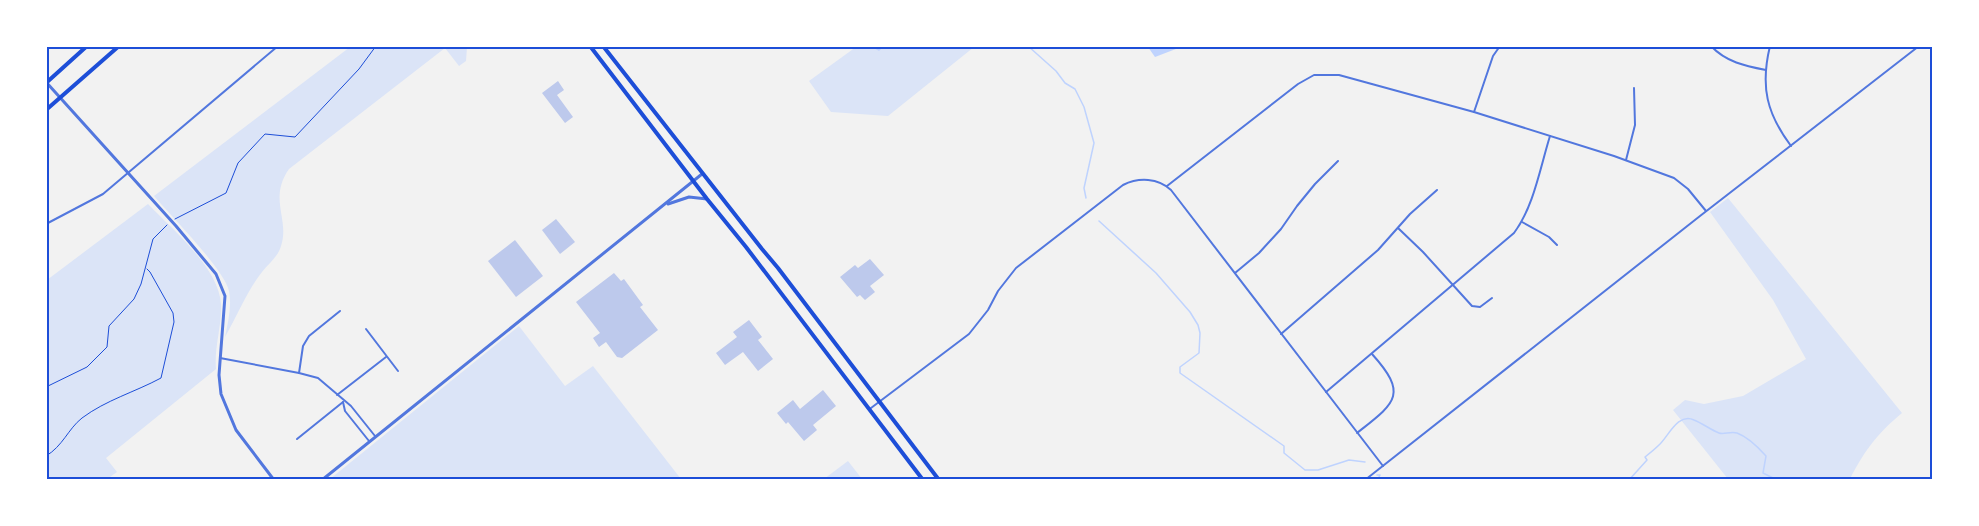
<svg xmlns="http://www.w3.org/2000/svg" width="1979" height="526" viewBox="0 0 1979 526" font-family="'DM Sans',sans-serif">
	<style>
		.green { fill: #dbe4f7 }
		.water { fill: #bfd3fe }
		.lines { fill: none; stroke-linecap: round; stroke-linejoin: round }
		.stream { stroke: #bfd3fe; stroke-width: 1.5 }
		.building { fill: #bdc9ec }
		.path { stroke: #1d4ed8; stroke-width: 1 }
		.minor { stroke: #5277de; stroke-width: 2 }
		.tertiary { stroke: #5277de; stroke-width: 3 }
		.primary { stroke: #1d4ed8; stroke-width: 4 }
		.motorway { stroke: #1d4ed8; stroke-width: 4 }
		.neatline { fill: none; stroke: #1d4ed8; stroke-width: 2 }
	</style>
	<rect width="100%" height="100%" fill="#f2f2f2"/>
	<g class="green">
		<path d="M350,47H467L466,61L459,66L445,48L289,169C268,199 290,219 281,246C278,257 269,263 262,272C247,291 237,316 225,337C228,322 232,307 229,291C224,269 171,216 154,196Z"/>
		<polygon points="856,47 856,46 974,47 888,116 831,112 809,81"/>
		<path d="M1728,198L1902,413C1878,433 1864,451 1850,479H1728L1673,410L1685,400L1704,404L1743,396L1806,359L1773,300L1710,212Z"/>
		<path d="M148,204C172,229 219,268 221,304C222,326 214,347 216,369L106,458L117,472L107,479L47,480V280Z"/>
		<polygon points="519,326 565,386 593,366 681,479 330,479"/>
		<polygon points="848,461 862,479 824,479"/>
	</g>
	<polygon class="water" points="1148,47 1181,47 1155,57"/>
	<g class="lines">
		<g class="stream">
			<polyline points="872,46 879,50 883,46"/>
			<polyline points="1028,46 1056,71 1065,83 1075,89 1084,107 1094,143 1084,188 1086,198"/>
			<polyline points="1099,221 1156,273 1190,312 1198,325 1200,333 1199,353 1180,367 1180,373 1284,446 1284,453 1305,470 1318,470 1349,460 1365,462"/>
			<polyline points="1377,475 1380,475 1379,477 1381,480"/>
			<path d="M1629,480L1647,460L1645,457C1650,453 1655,449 1659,445C1668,437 1678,412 1694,420C1702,423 1711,430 1719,433C1724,435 1730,431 1737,433C1748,437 1758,447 1766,456L1763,473L1777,480"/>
		</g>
	</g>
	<g class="building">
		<polygon points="558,81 564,90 557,95 573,117 565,123 542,93"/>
		<polygon points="556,219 575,242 560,254 542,230"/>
		<polygon points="515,240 543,276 516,297 488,261"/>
		<polygon points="870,259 884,275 870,286 875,292 865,300 860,295 857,297 840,277 855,265 858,268"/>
		<polygon points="614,273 621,281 624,279 643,305 640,307 658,330 622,358 617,357 606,342 599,347 593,338 600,333 576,302"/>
		<polygon points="749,320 762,337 758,340 773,359 758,371 743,352 725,365 716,353 737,337 733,332"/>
		<polygon points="823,390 836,406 813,425 817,430 804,441 788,422 786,424 777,413 793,400 800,409"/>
	</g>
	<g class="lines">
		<g class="path">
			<polyline points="175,219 226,193 238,163 265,134 295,137 359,69 376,46"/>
			<polyline points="46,387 87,367 107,347 109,326 134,299 141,284 153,239 167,225"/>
			<path d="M46,456C63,446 68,429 82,418C106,400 135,392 161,378L174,322L173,313L150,272L147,269"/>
		</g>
		<g class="minor">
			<path d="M1711,46C1726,62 1745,66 1766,70"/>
			<path d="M1770,46C1760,87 1767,114 1791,146"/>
			<polyline points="1474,112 1493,56 1500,46"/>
			<polyline points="1626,160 1635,125 1634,88"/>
			<polyline points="1167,186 1298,84 1314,75 1339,75 1474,112 1614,156 1674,178 1688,189 1706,211"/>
			<polyline points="1522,222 1549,237 1557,245"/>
			<polyline points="46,224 103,194 278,46"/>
			<polyline points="1398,228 1423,252 1472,306 1480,307 1492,298"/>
			<polyline points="1235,273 1259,253 1281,229 1297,206 1315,184 1338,161"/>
			<polyline points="366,329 398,371"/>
			<polyline points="1281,334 1378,250 1410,214 1437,190"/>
			<polyline points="220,358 299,373 318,378 351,406 375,436"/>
			<polyline points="299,373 303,346 309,336 340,311"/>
			<path d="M1326,392L1514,233C1534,206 1540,168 1550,136"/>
			<polyline points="337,395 386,357"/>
			<polyline points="343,402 345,411 369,441"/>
			<path d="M871,408L969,334L988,310L998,291L1016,268L1123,185C1139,177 1158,178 1171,190L1383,466"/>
			<path d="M1357,433C1395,403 1409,395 1372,354"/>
			<polyline points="297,439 343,402"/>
			<polyline points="1365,480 1700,216 1919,46"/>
		</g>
		<g class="tertiary">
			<polyline points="46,82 176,226 216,274 225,296 219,375 221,394 236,430 274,480"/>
			<polyline points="668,204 689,197 707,199"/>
			<polyline points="322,480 702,174"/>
		</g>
		<g class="primary">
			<polyline points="590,46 707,199 746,247 923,480"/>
			<polyline points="603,46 762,249 778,268 939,480"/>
		</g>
		<g class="motorway">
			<polyline points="46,83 87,46"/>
			<polyline points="46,110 119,46"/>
		</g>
	</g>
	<rect width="1979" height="526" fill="none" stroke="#ffffff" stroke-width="96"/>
	<rect x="48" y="48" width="1883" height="430" class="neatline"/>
</svg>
